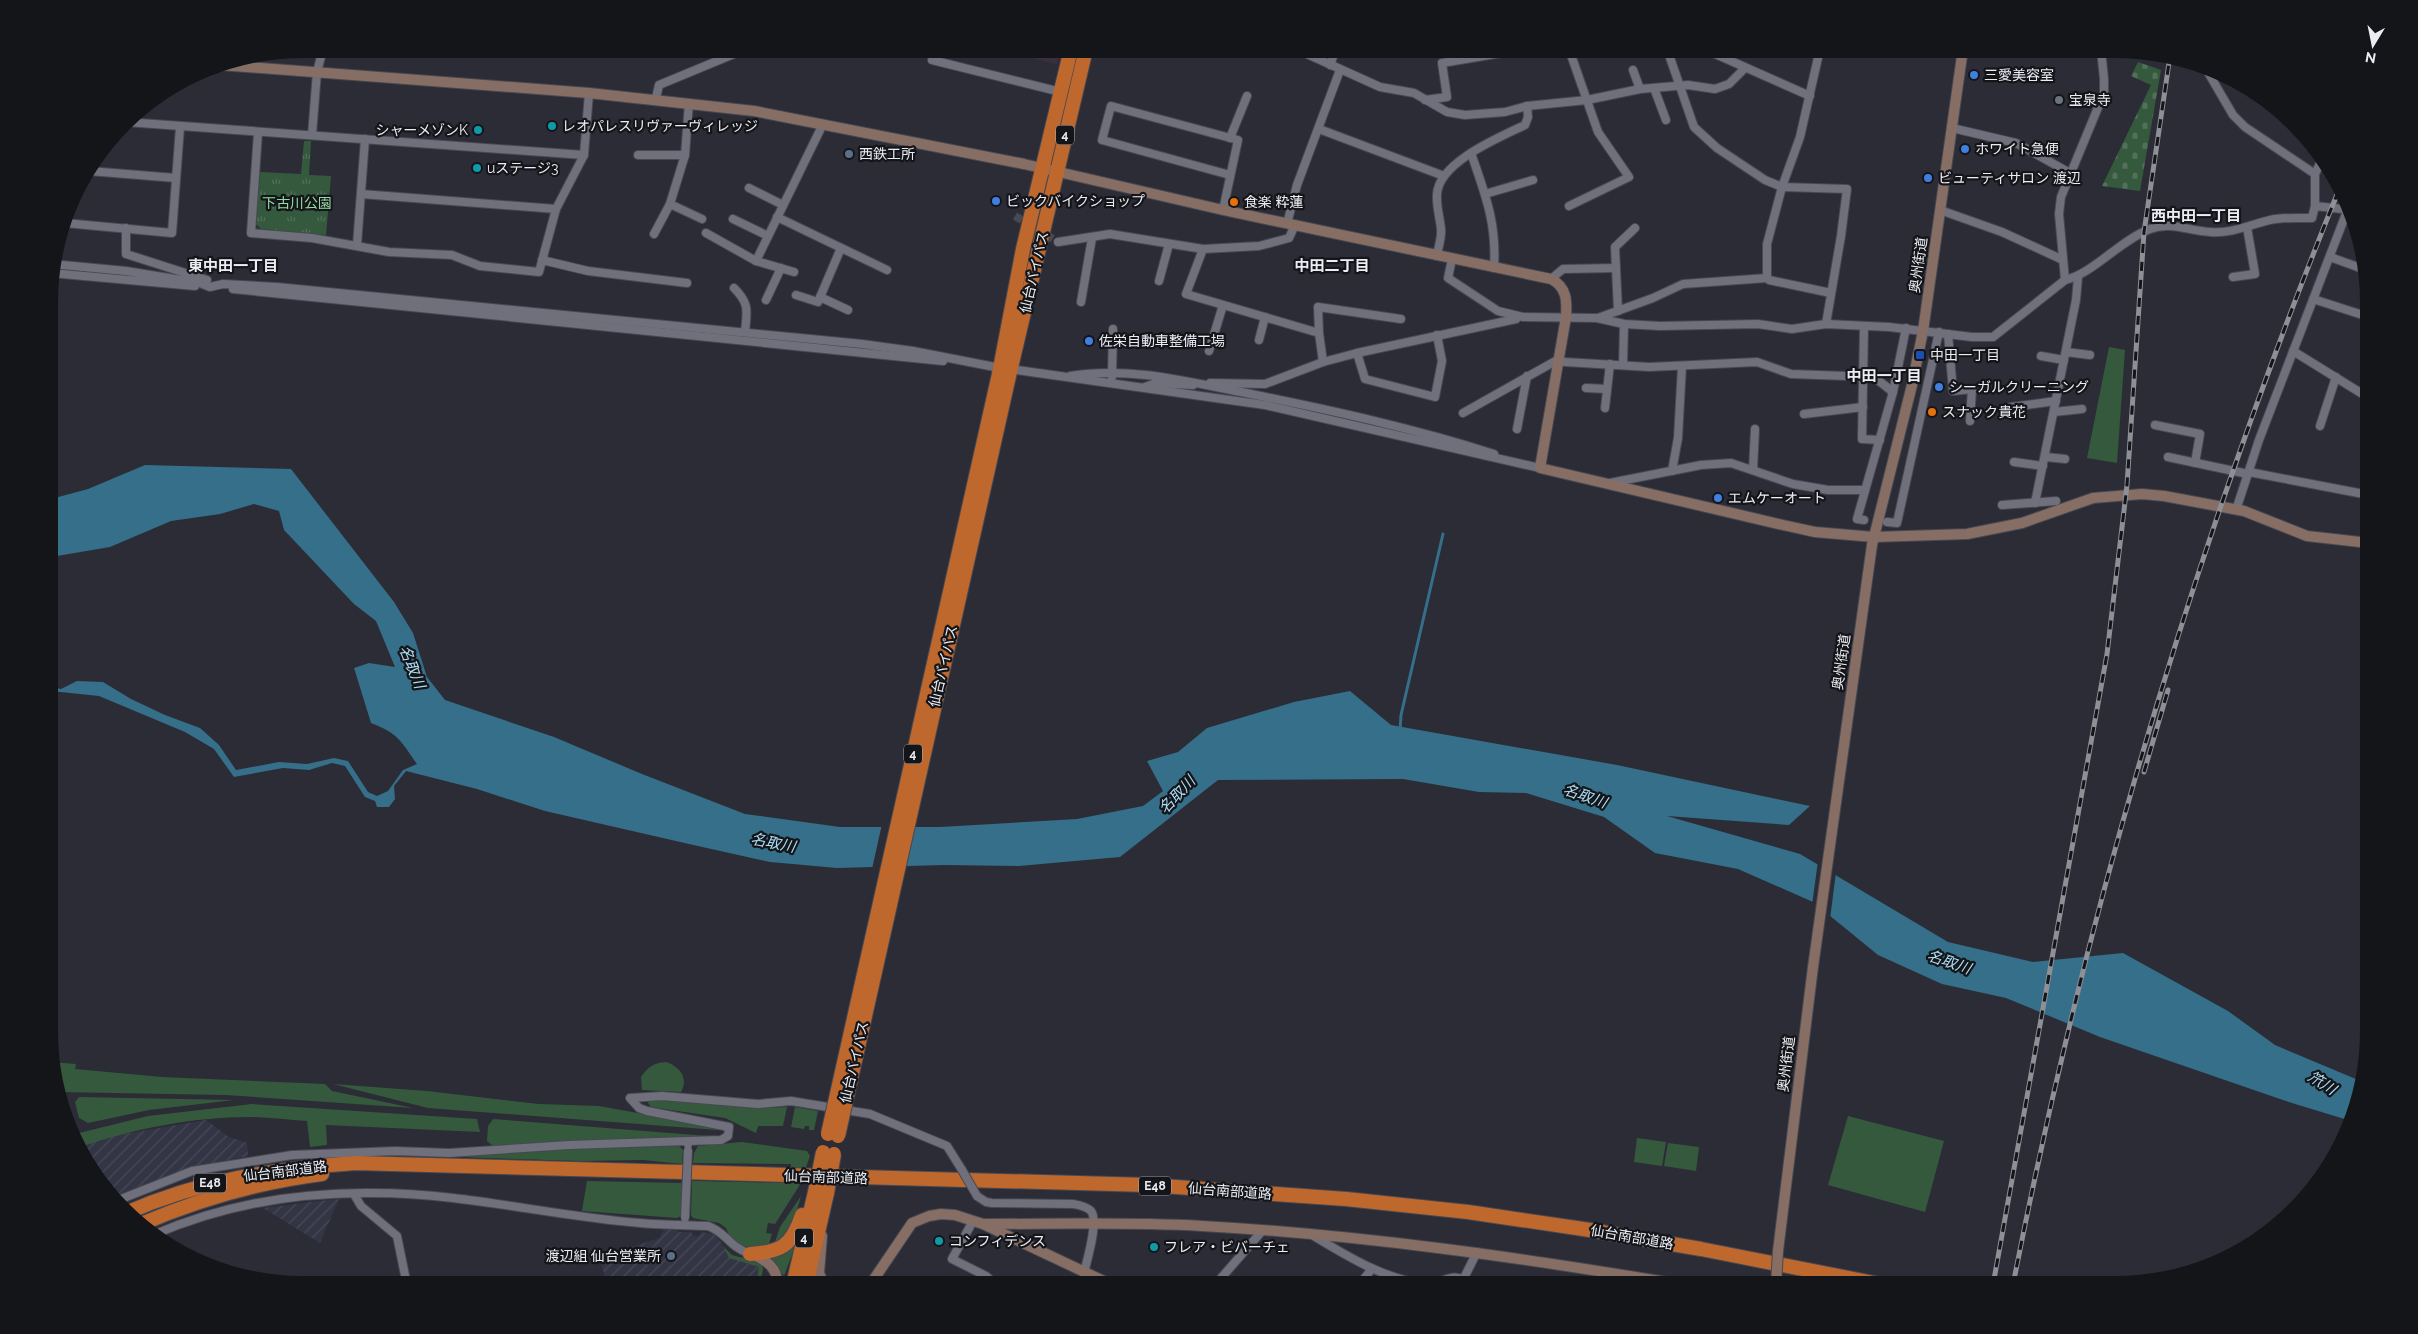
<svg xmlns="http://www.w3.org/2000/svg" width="2418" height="1334" viewBox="0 0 2418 1334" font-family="Raleway,'Noto Sans JP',sans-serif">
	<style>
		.commercial { fill: #3c2f3d }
		.industrial { fill: url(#industrial-furrows) }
		.grass { fill: #35593d }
		.cemetery { fill: url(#cemetery-stones) }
		.park { fill: url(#park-tufts) }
		.water { fill: #356f89 }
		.pier { fill: #2b2c36 }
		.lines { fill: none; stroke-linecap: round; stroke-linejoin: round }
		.stream { stroke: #356f89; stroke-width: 3 }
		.street-tunnel { stroke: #484952; stroke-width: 8; stroke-dasharray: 8 4; stroke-linecap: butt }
		.street-casing { stroke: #474851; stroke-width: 10 }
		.secondary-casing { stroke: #474851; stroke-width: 12 }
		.highway-casing { stroke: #474851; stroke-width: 16 }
		.street { stroke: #6f707c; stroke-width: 8 }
		.secondary { stroke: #876e65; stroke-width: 10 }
		.highway { stroke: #bf682e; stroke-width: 14 }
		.rail-casing { stroke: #8e8f97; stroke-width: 5 }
		.rail { stroke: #141519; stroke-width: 3; stroke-dasharray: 9; stroke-linecap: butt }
		.street-bridge-casing { stroke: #474851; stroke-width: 10; stroke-linecap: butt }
		.secondary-bridge-casing { stroke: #474851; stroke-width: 12; stroke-linecap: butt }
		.highway-bridge-casing { stroke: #474851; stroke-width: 16; stroke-linecap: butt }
		.street-bridge { stroke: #6f707c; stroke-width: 8 }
		.secondary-bridge { stroke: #876e65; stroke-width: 10 }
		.highway-bridge { stroke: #bf682e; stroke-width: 14 }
		.shop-dot { fill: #3f7fe0; stroke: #141519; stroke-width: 2 }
		.worship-dot { fill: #6b7280; stroke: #141519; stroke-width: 2 }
		.culture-dot { fill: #0f9aa8; stroke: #141519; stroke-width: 2 }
		.service-dot { fill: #5c6f8a; stroke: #141519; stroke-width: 2 }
		.food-dot { fill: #e8710a; stroke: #141519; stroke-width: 2 }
		.transit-dot { fill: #1a4fb4; stroke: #141519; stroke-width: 2 }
		.labels { text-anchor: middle; stroke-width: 4.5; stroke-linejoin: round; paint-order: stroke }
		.shield { fill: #141519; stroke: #abacb2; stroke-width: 1 }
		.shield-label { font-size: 12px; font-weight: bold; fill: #ecedf4 }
		.poi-label { font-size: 14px; fill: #ecedf4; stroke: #141519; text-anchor: start }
		.park-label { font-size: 14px; fill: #95daa4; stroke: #141519 }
		.street-label { font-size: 14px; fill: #ecedf4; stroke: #141519 }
		.neighbourhood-label { font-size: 15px; font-weight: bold; fill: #ecedf4; stroke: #141519 }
		.water-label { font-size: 15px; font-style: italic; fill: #abddf5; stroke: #141519 }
	</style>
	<defs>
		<pattern id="industrial-furrows" width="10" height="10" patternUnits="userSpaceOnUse" patternTransform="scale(1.25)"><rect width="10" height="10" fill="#333545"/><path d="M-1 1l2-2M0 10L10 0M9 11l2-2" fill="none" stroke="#474957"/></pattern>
		<pattern id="cemetery-stones" width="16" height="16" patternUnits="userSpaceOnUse" patternTransform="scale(1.25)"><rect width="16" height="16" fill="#35593d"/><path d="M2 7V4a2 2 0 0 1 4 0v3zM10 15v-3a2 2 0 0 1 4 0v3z" fill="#52715a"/></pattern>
		<pattern id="park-tufts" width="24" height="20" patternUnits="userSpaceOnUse" patternTransform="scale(1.25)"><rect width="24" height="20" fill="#35593d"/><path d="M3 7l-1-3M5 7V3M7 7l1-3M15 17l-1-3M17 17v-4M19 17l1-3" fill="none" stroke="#52715a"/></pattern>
	</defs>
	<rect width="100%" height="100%" fill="#2b2c36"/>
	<polygon class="commercial" points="1029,49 1061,49 1057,64 1027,57"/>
	<g class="industrial">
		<polygon points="206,1120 229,1137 247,1143 248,1156 204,1165 169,1175 113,1198 91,1173 78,1148 112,1136"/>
		<polygon points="339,1199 320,1243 263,1208 310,1202"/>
		<polygon points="664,1229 677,1230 678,1232 691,1232 694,1236 699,1236 701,1232 714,1234 721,1242 729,1258 760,1267 756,1285 608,1285 599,1258 659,1238"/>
	</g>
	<g class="grass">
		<polygon points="2109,347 2125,350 2117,463 2087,458"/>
		<polygon points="51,1062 76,1064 75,1069 162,1077 325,1084 332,1091 413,1108 226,1095 58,1092"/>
		<path d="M666,1062C679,1066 689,1078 681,1092L642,1090L641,1077C648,1067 653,1063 666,1062Z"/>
		<polygon points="333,1084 427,1091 539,1104 599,1106 715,1127 717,1130 428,1108"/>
		<polygon points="79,1097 234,1100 149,1110 88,1123 79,1118 75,1102"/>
		<polygon points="60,1098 65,1101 72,1117 71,1125 68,1128"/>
		<polygon points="655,1100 764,1108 787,1107 783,1126 758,1126 756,1133 725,1118 651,1107 648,1103 649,1101"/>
		<path d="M252,1104L477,1119L480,1132L326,1125L327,1145L310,1147L307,1121C288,1120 269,1117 250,1117C193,1117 131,1129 78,1148L71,1135L148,1116Z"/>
		<polygon points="795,1107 818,1111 814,1130 809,1130 809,1126 805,1126 804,1129 791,1127"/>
		<polygon points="1848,1116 1944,1141 1925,1212 1828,1185"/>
		<polygon points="493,1119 708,1136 493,1146 487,1141 488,1126"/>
		<polygon points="1637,1138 1666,1142 1662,1166 1634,1162"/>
		<polygon points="742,1142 807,1151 810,1156 805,1170 791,1170 791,1164 693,1163 694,1153 698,1146"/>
		<polygon points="1668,1143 1699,1147 1696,1171 1664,1166"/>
		<polygon points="614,1146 679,1146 683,1150 682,1164 643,1160 580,1161 457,1157"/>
		<polygon points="587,1181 682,1183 681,1216 677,1218 582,1211"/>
		<polygon points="692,1181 793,1183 801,1183 775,1224 768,1223 766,1233 772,1234 768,1247 758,1249 742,1246 730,1237 726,1228 719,1223 693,1218 691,1215"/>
		<path d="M801,1196C796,1216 790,1232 774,1245L780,1227Z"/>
		<polygon points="796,1244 784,1276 768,1257"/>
		<polygon points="723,1246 732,1255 755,1261 762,1266 763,1269 760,1285 756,1285 759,1267 729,1258"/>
	</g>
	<polygon class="cemetery" points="2138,62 2161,70 2140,191 2102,186 2151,85 2131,76"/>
	<polygon class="park" points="304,141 311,141 309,175 331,176 326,235 261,229 256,224 260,172 301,174"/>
	<path class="water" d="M145,465L291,469L394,602L413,633L427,677L445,700L554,737L642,774L745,814L840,827H940L1077,819L1143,806L1163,791L1147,761L1178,752L1207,728L1294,702L1350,691L1391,725L1617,765L1810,806L1789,825L1667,816L1800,854L1948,942L2033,962L2123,953L2228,1011L2275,1045L2363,1082L2361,1098L2351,1121L2292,1103L2100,1037L2006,998L1942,984L1878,955L1813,902L1738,869L1655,853L1604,817L1526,793L1479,792L1403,779L1218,780L1120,857L1019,866L944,865L837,868L770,862L689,844L545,811L477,789L406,771L394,786L395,799L389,807H377L375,801L365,797L345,766L332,763L309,770L283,768L234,777L214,749L185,732L99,696L51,691V687L61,689L77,681L103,682L131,699L165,715L200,728L219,745L236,770L279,762L307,764L334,758L348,761L368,792L377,796L388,791L403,770L417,764C400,740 399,734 371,723L354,668L369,663L395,667L376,621L354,604L284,530L279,511L254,504L220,514L171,521L110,547L51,557V499L88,489Z"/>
	<g class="pier">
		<polygon points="882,824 914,824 904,869 872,869"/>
		<polygon points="1818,861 1836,872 1830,919 1812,905"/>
	</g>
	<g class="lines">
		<polyline class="stream" points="1400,731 1401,715 1443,534"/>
		<polyline class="street-tunnel" points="1015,216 1058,242"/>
		<defs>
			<g id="street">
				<polyline points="524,49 530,49"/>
				<polyline points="1228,49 1233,50"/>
				<polyline points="1296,49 1380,87 1414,93 1447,112 1465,115 1505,112 1527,106 1587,100 1640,89 1688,85 1715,89 1729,84 1744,69"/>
				<polyline points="1569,49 1598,132 1629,177 1569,206"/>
				<polyline points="1667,49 1694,127 1717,148 1765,180 1782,187 1847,189 1841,236 1826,324"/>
				<polyline points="1820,49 1800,137 1782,187 1767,244 1767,278 1769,280 1831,293"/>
				<polyline points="1546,50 1555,49"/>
				<polyline points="1713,53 1810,96"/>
				<polyline points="932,60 1061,92"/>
				<polyline points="1330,65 1336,49"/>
				<polyline points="1633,70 1640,89"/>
				<polyline points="2209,74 2233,115 2245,127 2315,174"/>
				<polyline points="1654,88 1666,120"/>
				<polyline points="656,98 659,85 746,49"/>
				<polyline points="1425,100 1447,97 1442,63 1519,50"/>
				<polyline points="126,122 584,155"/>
				<polyline points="1952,128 2016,143 2070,173"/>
				<polyline points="1319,129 1444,176"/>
				<polyline points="258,133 251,233 312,238 389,252 452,255 480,266 539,272 556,209 584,155 589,93"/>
				<polyline points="312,135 317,72 323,49"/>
				<polyline points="1230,138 1247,96"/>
				<path d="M1471,153C1485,194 1497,223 1494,268"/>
				<polyline points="638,155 685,155"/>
				<polyline points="89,171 176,178"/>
				<polyline points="749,188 783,205"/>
				<polyline points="361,194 556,209"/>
				<polyline points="1485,194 1533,180"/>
				<polyline points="670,204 702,219"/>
				<polyline points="2315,206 2315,174 2323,157"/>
				<polyline points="1223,210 1238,140 1111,106 1102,140 1230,175"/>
				<polyline points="1940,210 2002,232 2063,260"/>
				<polyline points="777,217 887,270"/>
				<polyline points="733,219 768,236"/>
				<polyline points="65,223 172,233 180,127"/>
				<polyline points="1287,224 1297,185 1340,70"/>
				<polyline points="126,228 126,254 207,280"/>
				<polyline points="706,233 756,261 794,272"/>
				<polyline points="654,234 670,204 685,155 689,103"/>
				<polyline points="1058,242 1110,234 1203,249 1259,246 1289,238 1295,225"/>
				<polyline points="357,245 365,139"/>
				<polyline points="1203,249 1186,294 1319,333 1323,362"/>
				<path d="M1437,256C1438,247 1442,238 1441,229C1440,218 1436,206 1437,194C1439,162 1500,137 1525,125L1528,117L1527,106"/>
				<polyline points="2330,257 2366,270"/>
				<path d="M1452,259L1448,278L1498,311L1523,317L1597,318L1624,324L1660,326L1758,324L1792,329L1826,324L1889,327L1972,337H1993L2065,280C2094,273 2119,241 2150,229C2170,221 2189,231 2210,232C2231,234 2249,225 2270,220C2283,217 2298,218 2312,218L2315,206L2351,210"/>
				<polyline points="542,260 588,271 687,283"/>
				<polyline points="756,261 823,124"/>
				<polyline points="52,264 126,271 200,283 210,287 223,284 277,287 862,344 913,351 1000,368"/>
				<polyline points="51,273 195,286"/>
				<polyline points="2233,277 2255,274 2247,227"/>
				<polyline points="1551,279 1563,269 1616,268"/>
				<polyline points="2065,280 2059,214 2061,197 2104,93 2104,79 2101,49"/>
				<polyline points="1159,281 1169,244"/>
				<path d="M734,288C750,304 747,311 745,332"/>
				<polyline points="233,289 943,361"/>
				<polyline points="796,295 818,302 841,248"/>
				<polyline points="820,297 848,310"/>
				<polyline points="2313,299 2369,317"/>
				<polyline points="766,300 781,268"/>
				<polyline points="1081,302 1092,238"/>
				<polyline points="1618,311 1615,247 1635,228"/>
				<polyline points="1598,318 1653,298 1683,284 1767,278"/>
				<polyline points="1864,326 1862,439 1880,440"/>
				<polyline points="1319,333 1318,307 1401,319"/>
				<polyline points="1948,334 1953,391 1972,389 1970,421"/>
				<polyline points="1259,340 1265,317"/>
				<polyline points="1209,351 1223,305"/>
				<polyline points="2293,351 2369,398"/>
				<polyline points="2066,352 2090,355"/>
				<polyline points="1357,353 1365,379 1435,397 1442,361 1437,335"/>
				<polyline points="2041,356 2064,360"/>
				<polyline points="1565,362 1649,367 1757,362 1791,374 1874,377 1893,392"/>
				<polyline points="1623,365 1624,324"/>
				<polyline points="1010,369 1265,405 1540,468"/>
				<path d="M1070,376C1129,366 1189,382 1246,393C1330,410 1413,428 1494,454"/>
				<polyline points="1112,377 1113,329"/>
				<polyline points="1210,383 1265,384 1323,362 1357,353 1516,319"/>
				<polyline points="1145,387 1156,383 1193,385"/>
				<polyline points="1586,388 1607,389"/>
				<polyline points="2011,407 2056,401"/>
				<polyline points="1605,408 1610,364"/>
				<polyline points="2054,412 2082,409"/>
				<polyline points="1463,413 1559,359"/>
				<polyline points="1804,414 1863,407"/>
				<polyline points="2155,425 2200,434 2195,463"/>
				<polyline points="2320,426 2336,377"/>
				<polyline points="1517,429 1527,376"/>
				<polyline points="2046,457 2065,459"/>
				<polyline points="2168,457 2248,474"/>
				<polyline points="2014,462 2043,466"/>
				<polyline points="1753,470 1755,429"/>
				<polyline points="1672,471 1678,438 1682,366"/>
				<polyline points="2249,472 2369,495"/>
				<polyline points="1610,483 1701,465 1731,463 1793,484 1828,490 1865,490"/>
				<polyline points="2035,503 2076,300 2078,277"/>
				<polyline points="2002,505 2056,501"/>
				<polyline points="2236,510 2259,440 2349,206"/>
				<polyline points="1864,520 1857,519 1893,392 1906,328"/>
				<polyline points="1887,522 1897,523 1939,332"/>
				<polyline points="688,1144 688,1141 721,1140 728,1136 729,1127 647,1111 639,1108 630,1098 662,1096 758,1104 791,1101 870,1114 947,1146 962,1170"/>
				<polyline points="354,1194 361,1206 397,1236 407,1285"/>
				<path d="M977,1196L986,1202L992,1203L1073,1204C1079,1205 1086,1206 1091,1211C1099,1221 1087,1260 1084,1273"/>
				<polyline points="116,1201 192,1171 292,1155 395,1151 449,1153 569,1145 688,1141"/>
				<polyline points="973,1221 952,1259 986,1276 996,1285"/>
				<path d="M153,1235C222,1205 298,1192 374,1193C463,1193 552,1216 640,1223C663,1225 686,1225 708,1226C726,1232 728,1246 750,1254"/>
				<path d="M1312,1235C1347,1256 1382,1278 1423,1284C1445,1287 1447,1267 1474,1285"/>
				<polyline points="1464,1278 1477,1252"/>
				<polyline points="1215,1285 1263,1230"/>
				<polyline points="1359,1285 1371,1270"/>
			</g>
			<g id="secondary">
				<path d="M220,65L589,93L754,111L1024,164L1223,210L1551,279C1567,287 1567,301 1566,317L1540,468L1783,525L1815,532L1874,537L1967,534L2022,523L2093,498L2142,494L2164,496L2244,511L2307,536L2369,543"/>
				<path d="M983,1224C1056,1224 1129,1222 1202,1226C1364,1235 1524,1258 1684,1285"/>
				<polyline points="822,1236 819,1273 824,1285"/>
				<polyline points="1778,1251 1813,967 1872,545 1912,385 1923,331 1963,49"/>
				<path d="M752,1254C767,1261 777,1267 778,1285"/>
				<polyline points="870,1285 912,1223 929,1216 941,1214 955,1215 983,1224 1112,1285"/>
			</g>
			<g id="highway">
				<polyline points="999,374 1023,249 1071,49"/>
				<polyline points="1009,376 1086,49"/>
				<path d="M126,1213C201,1180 274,1169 355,1163L1148,1185L1346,1199L1468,1212L1590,1230L1701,1249L1884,1285"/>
				<path d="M139,1225C197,1200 258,1182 322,1174"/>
				<path d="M750,1254C781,1252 792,1246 802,1215"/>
				<polyline points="793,1285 815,1192"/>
				<polyline points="806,1285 827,1193"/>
			</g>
		</defs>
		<use href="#street" class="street-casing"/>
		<use href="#secondary" class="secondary-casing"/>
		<use href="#highway" class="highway-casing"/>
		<use href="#street" class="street"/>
		<use href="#secondary" class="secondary"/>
		<use href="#highway" class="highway"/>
		<defs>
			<g id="rail">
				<polyline points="2144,772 2168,690"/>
				<polyline points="1993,1285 2107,654 2127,485 2144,232 2170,56"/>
				<path d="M2013,1285C2086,909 2196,542 2340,187"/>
			</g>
		</defs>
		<use href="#rail" class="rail-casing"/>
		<use href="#rail" class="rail"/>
		<defs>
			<g id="street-bridge">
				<polyline points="962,1170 977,1196"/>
				<polyline points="685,1218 688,1150"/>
			</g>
			<polyline id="secondary-bridge" points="1776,1285 1778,1251"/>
			<g id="highway-bridge">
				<polyline points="828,1134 999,374"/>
				<polyline points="838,1136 1009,376"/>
				<polyline points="815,1192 823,1152"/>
				<polyline points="827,1193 834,1154"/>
			</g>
		</defs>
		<use href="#street-bridge" class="street-bridge-casing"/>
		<use href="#secondary-bridge" class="secondary-bridge-casing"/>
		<use href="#highway-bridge" class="highway-bridge-casing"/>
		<use href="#street-bridge" class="street-bridge"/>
		<use href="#secondary-bridge" class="secondary-bridge"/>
		<use href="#highway-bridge" class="highway-bridge"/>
	</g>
	<g class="shop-dot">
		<circle cx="1974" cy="75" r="5"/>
		<circle cx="1965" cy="149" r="5"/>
		<circle cx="1928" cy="178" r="5"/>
		<circle cx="996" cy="201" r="5"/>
		<circle cx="1089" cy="341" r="5"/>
		<circle cx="1939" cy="387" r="5"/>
		<circle cx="1718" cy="498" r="5"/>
	</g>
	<circle class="worship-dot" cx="2059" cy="100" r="5"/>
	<g class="culture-dot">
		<circle cx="552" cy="126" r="5"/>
		<circle cx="478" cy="130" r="5"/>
		<circle cx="477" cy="168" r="5"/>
		<circle cx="939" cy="1241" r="5"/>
		<circle cx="1154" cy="1247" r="5"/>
	</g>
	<g class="service-dot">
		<circle cx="849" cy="154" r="5"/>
		<circle cx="671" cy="1256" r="5"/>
	</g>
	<g class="food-dot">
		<circle cx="1234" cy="202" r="5"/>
		<circle cx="1932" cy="412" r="5"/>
	</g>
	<rect class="transit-dot" x="1915" y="350" width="10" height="10" rx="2.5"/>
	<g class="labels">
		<g class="shield">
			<rect x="1056" y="125.5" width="18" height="19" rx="4"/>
			<rect x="904" y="744.5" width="18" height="19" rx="4"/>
			<rect x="194" y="1173.5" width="32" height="19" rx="4"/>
			<rect x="1139" y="1176.5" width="32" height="19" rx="4"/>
			<rect x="795" y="1228.5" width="18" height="19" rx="4"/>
		</g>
		<g class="shield-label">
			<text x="1065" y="139">4</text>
			<text x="913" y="758">4</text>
			<text x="210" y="1187">E48</text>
			<text x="1155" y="1190">E48</text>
			<text x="804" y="1242">4</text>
		</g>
		<g class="poi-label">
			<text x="1984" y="80">三愛美容室</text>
			<text x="2069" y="105">宝泉寺</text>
			<text x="562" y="131">レオパレスリヴァーヴィレッジ</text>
			<text x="468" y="135" text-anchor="end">シャーメゾンK</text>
			<text x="1975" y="154">ホワイト急便</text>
			<text x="859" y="159">西鉄工所</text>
			<text x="487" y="173">uステージ3</text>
			<text x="1938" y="183">ビューティサロン 渡辺</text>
			<text x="1006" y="206">ビックバイクショップ</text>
			<text x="1244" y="207">食楽 粋蓮</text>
			<text x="1099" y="346">佐栄自動車整備工場</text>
			<text x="1930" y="360">中田一丁目</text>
			<text x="1949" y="392">シーガルクリーニング</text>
			<text x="1942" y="417">スナック貴花</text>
			<text x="1728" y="503">エムケーオート</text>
			<text x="949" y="1246">コンフィデンス</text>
			<text x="1164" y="1252">フレア・ビバーチェ</text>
			<text x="661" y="1261" text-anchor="end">渡辺組 仙台営業所</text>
		</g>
		<g class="park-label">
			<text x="297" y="208">下古川公園</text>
		</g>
		<g class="street-label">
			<text transform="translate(1918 265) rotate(-82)" y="5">奥州街道</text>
			<text transform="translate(1034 272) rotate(-77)" y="5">仙台バイパス</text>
			<text transform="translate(1841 662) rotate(-82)" y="5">奥州街道</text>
			<text transform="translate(943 666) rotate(-77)" y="5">仙台バイパス</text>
			<text transform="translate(854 1062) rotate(-77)" y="5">仙台バイパス</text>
			<text transform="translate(1786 1064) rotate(-83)" y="5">奥州街道</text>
			<text transform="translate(285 1171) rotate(-7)" y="5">仙台南部道路</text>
			<text transform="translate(826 1177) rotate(2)" y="5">仙台南部道路</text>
			<text transform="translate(1230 1191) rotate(4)" y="5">仙台南部道路</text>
			<text transform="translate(1632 1237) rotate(10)" y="5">仙台南部道路</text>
		</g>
		<g class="neighbourhood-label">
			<text x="2196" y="221">西中田一丁目</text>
			<text x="233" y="271">東中田一丁目</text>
			<text x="1332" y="271">中田二丁目</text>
			<text x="1884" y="381">中田一丁目</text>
		</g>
		<g class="water-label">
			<text transform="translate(412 667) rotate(68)" y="5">名取川</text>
			<text transform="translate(1177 795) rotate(-47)" y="5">名取川</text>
			<text transform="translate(1585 796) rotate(19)" y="5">名取川</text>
			<text transform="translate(773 843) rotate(11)" y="5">名取川</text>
			<text transform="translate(1949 962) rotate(19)" y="5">名取川</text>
			<text transform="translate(2322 1083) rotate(32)" y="5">笊川</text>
		</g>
	</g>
	<path d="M0 0H2418V1334H0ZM302 58H2116A244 244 0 0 1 2360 302V1032A244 244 0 0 1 2116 1276H302A244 244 0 0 1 58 1032V302A244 244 0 0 1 302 58Z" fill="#141519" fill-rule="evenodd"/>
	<g transform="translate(2373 45) rotate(190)" stroke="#141519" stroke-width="4" paint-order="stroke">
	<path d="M0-4L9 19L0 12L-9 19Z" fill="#ecedf4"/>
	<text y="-8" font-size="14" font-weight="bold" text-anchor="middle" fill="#ecedf4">N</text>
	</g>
</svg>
